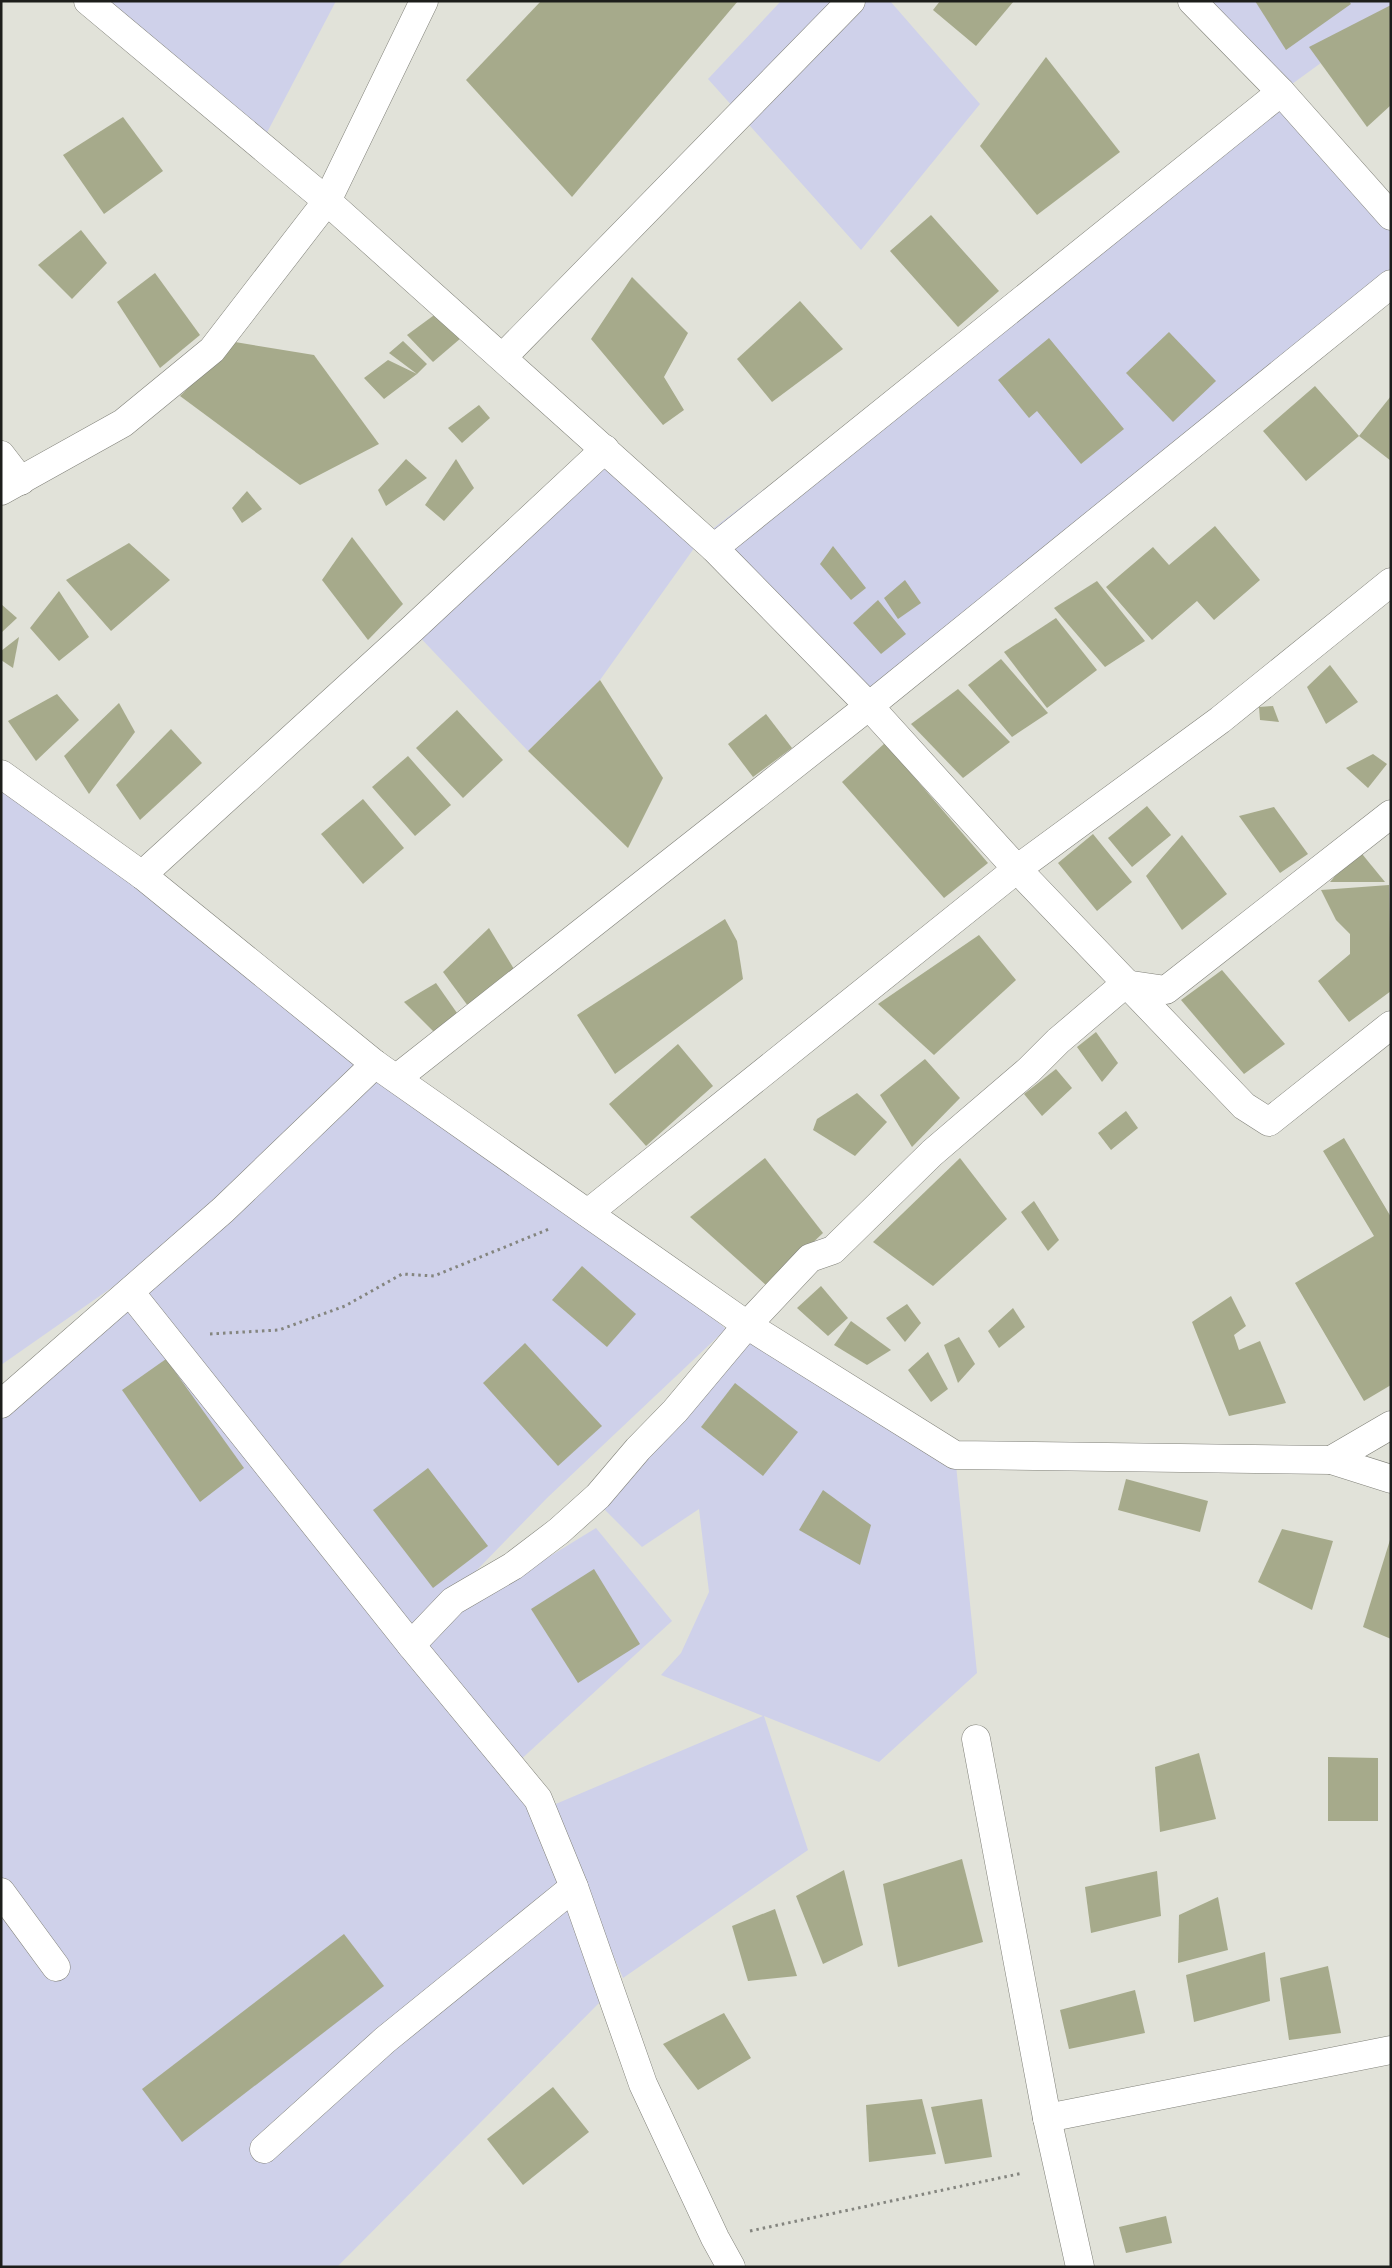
<svg xmlns="http://www.w3.org/2000/svg" width="1392" height="2268" viewBox="0 0 1392 2268" font-family="'Fira Sans',sans-serif">
	<style>
		.green { fill: #cfd1ea }
		.building { fill: #a6aa8b }
		.lines { fill: none; stroke-linecap: round; stroke-linejoin: round }
		.minor-casing { stroke: #808179; stroke-width: 29 }
		.path { stroke: #84857f; stroke-width: 3; stroke-dasharray: 2.5 4; stroke-linecap: butt }
		.minor { stroke: #fff; stroke-width: 28 }
	</style>
	<rect width="100%" height="100%" fill="#e1e2d9"/>
	<g class="green">
		<polygon points="88,1 336,1 261,144"/>
		<polygon points="781,1 890,1 980,104 861,250 708,79"/>
		<polygon points="1192,1 1391,1 1391,12 1281,92 1391,216 1391,284 869,706 702,537 600,680 528,751 412,629 605,449 702,537 1281,92"/>
		<polygon points="1,774 588,1213 726,1329 547,1498 408,1641 503,1766 539,1825 603,1999 337,2267 1,2267 1,1405 217,1214 1,1365"/>
		<polygon points="751,1340 955,1455 977,1673 879,1762 764,1716 808,1850 623,1978 566,1849 551,1806 763,1716 661,1675 681,1653 709,1592 699,1509 642,1547 598,1503"/>
		<polygon points="596,1528 672,1621 517,1763 418,1645 456,1614"/>
	</g>
	<g class="building">
		<polygon points="541,1 738,1 572,197 466,80"/>
		<polygon points="940,1 1014,1 976,46 933,10"/>
		<polygon points="1255,1 1349,1 1351,4 1286,50"/>
		<polygon points="1391,5 1391,105 1367,127 1309,47"/>
		<polygon points="1046,57 1120,152 1037,215 980,146"/>
		<polygon points="123,117 163,171 104,214 63,155"/>
		<polygon points="931,215 999,291 958,327 890,251"/>
		<polygon points="81,230 107,263 72,299 38,265"/>
		<polygon points="155,273 200,335 160,368 117,302"/>
		<polygon points="632,277 688,333 664,377 684,410 663,425 591,339"/>
		<polygon points="800,301 843,349 772,402 737,359"/>
		<polygon points="437,313 461,338 433,362 407,335"/>
		<polygon points="1169,332 1216,381 1173,422 1126,373"/>
		<polygon points="1049,338 1124,429 1081,464 1037,411 1029,418 998,380"/>
		<polygon points="403,341 427,364 417,374 384,399 364,378 388,360 417,374 389,353"/>
		<polygon points="235,342 314,355 379,444 300,485 180,396"/>
		<polygon points="1315,386 1359,436 1391,396 1391,461 1359,436 1306,481 1263,431"/>
		<polygon points="479,405 490,418 462,443 448,428"/>
		<polygon points="406,459 427,478 386,506 378,490"/>
		<polygon points="456,459 474,488 444,521 425,505"/>
		<polygon points="247,491 262,509 242,523 232,508"/>
		<polygon points="1215,526 1260,580 1214,620 1197,601 1152,640 1106,587 1153,547 1169,565"/>
		<polygon points="352,537 403,604 368,640 322,580"/>
		<polygon points="129,543 170,580 111,631 66,580"/>
		<polygon points="833,546 866,588 851,600 820,564"/>
		<polygon points="905,580 921,603 898,619 884,598"/>
		<polygon points="1097,581 1145,641 1105,667 1054,608"/>
		<polygon points="59,591 89,637 59,661 30,628"/>
		<polygon points="878,600 906,634 881,654 853,623"/>
		<polygon points="1,604 17,618 1,633"/>
		<polygon points="1056,618 1097,670 1047,708 1004,652"/>
		<polygon points="19,637 13,668 1,660 1,651"/>
		<polygon points="1001,659 1048,713 1012,737 968,685"/>
		<polygon points="1330,665 1358,702 1326,724 1307,687"/>
		<polygon points="600,680 663,778 628,848 528,751"/>
		<polygon points="958,689 1010,742 963,778 911,724"/>
		<polygon points="57,694 79,720 36,761 8,721"/>
		<polygon points="119,703 135,732 89,794 64,756"/>
		<polygon points="1273,706 1279,722 1260,720 1259,707"/>
		<polygon points="457,710 503,760 463,798 416,748"/>
		<polygon points="766,714 792,748 753,777 728,744"/>
		<polygon points="171,729 202,763 140,820 116,785"/>
		<polygon points="885,743 988,863 944,898 842,782"/>
		<polygon points="1373,754 1387,764 1368,788 1346,768"/>
		<polygon points="408,756 451,805 415,836 372,787"/>
		<polygon points="363,799 404,848 363,884 321,834"/>
		<polygon points="1147,806 1171,835 1132,867 1108,838"/>
		<polygon points="1274,807 1308,854 1280,873 1239,816"/>
		<polygon points="1093,834 1132,882 1097,911 1058,863"/>
		<polygon points="1182,835 1227,894 1182,930 1146,876"/>
		<polygon points="1358,849 1385,882 1330,882"/>
		<polygon points="1389,885 1391,991 1349,1022 1318,981 1350,954 1350,934 1336,920 1321,890"/>
		<polygon points="725,919 737,941 743,979 615,1074 577,1015"/>
		<polygon points="489,928 514,969 468,1006 443,972"/>
		<polygon points="979,935 1016,980 934,1055 878,1004"/>
		<polygon points="1222,970 1285,1044 1244,1074 1181,1000"/>
		<polygon points="436,983 457,1013 434,1032 404,1002"/>
		<polygon points="1096,1032 1118,1063 1102,1082 1077,1047"/>
		<polygon points="678,1044 713,1086 646,1146 609,1104"/>
		<polygon points="925,1059 960,1098 912,1147 880,1095"/>
		<polygon points="1056,1069 1072,1088 1042,1116 1024,1094"/>
		<polygon points="857,1093 887,1122 855,1156 813,1130 817,1119"/>
		<polygon points="1126,1111 1138,1128 1111,1150 1098,1133"/>
		<polygon points="1344,1138 1391,1217 1391,1385 1364,1401 1295,1283 1374,1236 1323,1151"/>
		<polygon points="765,1158 823,1233 767,1286 690,1217"/>
		<polygon points="960,1158 1007,1219 933,1286 873,1242"/>
		<polygon points="1034,1201 1059,1240 1048,1251 1021,1212"/>
		<polygon points="582,1266 636,1314 607,1347 552,1300"/>
		<polygon points="821,1286 848,1318 828,1336 797,1308"/>
		<polygon points="1231,1296 1246,1326 1234,1335 1239,1350 1260,1341 1286,1403 1229,1416 1192,1322"/>
		<polygon points="907,1304 921,1323 905,1342 886,1318"/>
		<polygon points="1013,1308 1025,1327 999,1348 988,1331"/>
		<polygon points="851,1321 891,1350 867,1365 834,1345"/>
		<polygon points="959,1337 975,1364 958,1383 944,1345"/>
		<polygon points="525,1343 602,1426 558,1466 483,1383"/>
		<polygon points="928,1352 948,1389 931,1402 908,1370"/>
		<polygon points="166,1359 244,1468 200,1502 122,1390"/>
		<polygon points="735,1383 798,1432 763,1476 701,1427"/>
		<polygon points="428,1468 488,1546 433,1588 373,1510"/>
		<polygon points="1126,1479 1208,1501 1200,1532 1118,1510"/>
		<polygon points="823,1490 871,1525 860,1565 799,1530"/>
		<polygon points="1282,1529 1333,1541 1312,1610 1258,1582"/>
		<polygon points="1390,1540 1391,1540 1391,1639 1363,1627"/>
		<polygon points="594,1569 640,1644 578,1683 531,1609"/>
		<polygon points="1199,1753 1216,1819 1160,1832 1155,1767"/>
		<polygon points="1328,1757 1378,1758 1378,1821 1328,1821"/>
		<polygon points="962,1859 983,1942 898,1967 883,1884"/>
		<polygon points="844,1870 863,1945 823,1964 796,1896"/>
		<polygon points="1157,1871 1161,1916 1091,1933 1085,1887"/>
		<polygon points="1218,1897 1228,1950 1178,1963 1179,1915"/>
		<polygon points="775,1909 797,1976 748,1981 732,1926"/>
		<polygon points="344,1934 384,1986 182,2142 142,2089"/>
		<polygon points="1265,1952 1270,2001 1194,2022 1186,1975"/>
		<polygon points="1328,1966 1341,2033 1289,2040 1280,1978"/>
		<polygon points="1135,1990 1145,2033 1069,2049 1060,2010"/>
		<polygon points="724,2013 751,2058 698,2090 663,2044"/>
		<polygon points="553,2087 589,2132 523,2185 487,2139"/>
		<polygon points="922,2099 936,2154 869,2162 866,2105"/>
		<polygon points="982,2099 992,2157 945,2164 931,2107"/>
		<polygon points="1166,2216 1172,2243 1126,2253 1119,2227"/>
	</g>
	<g class="lines">
		<defs>
			<g id="minor">
				<polyline points="88,1 327,201 714,548"/>
				<polyline points="1192,1 1281,92 1391,216"/>
				<polyline points="1281,92 714,548 869,706 1017,869 1220,720 1391,582"/>
				<polyline points="503,357 851,1"/>
				<polyline points="1,455 21,481"/>
				<polyline points="1,491 123,423 212,350 327,201 424,1"/>
				<polyline points="1,774 142,875 375,1064 747,1325 955,1455 1331,1460 1391,1479"/>
				<polyline points="142,875 412,629 605,449"/>
				<polyline points="397,1078 869,706 1391,284"/>
				<polyline points="588,1213 1017,869 1244,1106 1269,1122 1391,1025"/>
				<polyline points="130,1292 411,1645 538,1799 574,1887 643,2084 715,2238 731,2267"/>
				<polyline points="1,1404 223,1210 375,1064"/>
				<polyline points="1331,1460 1391,1425"/>
				<polyline points="411,1645 453,1601 513,1566 559,1531 598,1496 638,1449 675,1411 747,1325 810,1258 833,1250 932,1153 1029,1070 1058,1041 1125,984 1166,990 1391,814"/>
				<polyline points="976,1739 1047,2118 1080,2267"/>
				<polyline points="1,1892 56,1967"/>
				<polyline points="1047,2118 1391,2050"/>
				<polyline points="264,2149 385,2040 574,1887"/>
			</g>
		</defs>
		<use href="#minor" class="minor-casing"/>
		<g class="path">
			<polyline points="210,1334 279,1330 345,1306 402,1274 434,1276 549,1229"/>
			<polyline points="750,2231 1023,2173"/>
		</g>
		<use href="#minor" class="minor"/>
	</g>
	<rect width="1392" height="2268" fill="none" stroke="#1d1e1b" stroke-width="5"/>
</svg>
